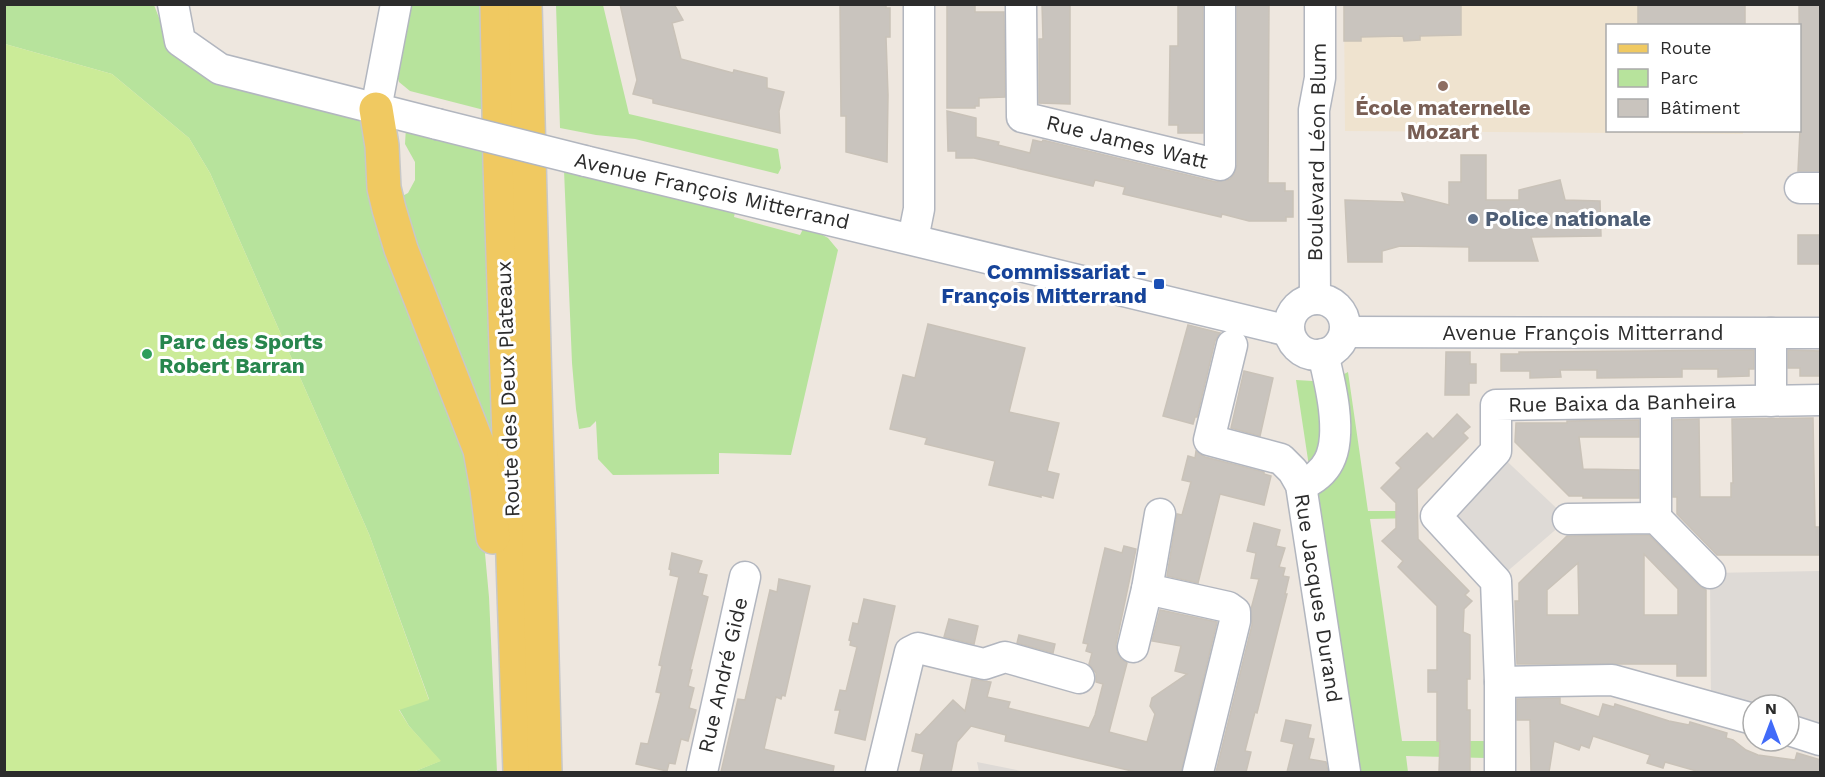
<svg xmlns="http://www.w3.org/2000/svg" width="1825" height="777" viewBox="0 0 1825 777" font-family="'Work Sans',sans-serif">
	<style>
		.education { fill: #efe3cf }
		.green { fill: #b7e39c }
		.pitch { fill: #cbeb98 }
		.plaza { fill: #dedad6 }
		.building { fill: #c9c4be; stroke: #c9c2b8; stroke-width: 1.5; fill-rule: evenodd }
		.lines { fill: none; stroke-linecap: round; stroke-linejoin: round }
		.minor-casing { stroke: #b2b6bf; stroke-width: 33 }
		.major-casing { stroke: #c8c8c8; stroke-width: 36 }
		.minor { stroke: #fff; stroke-width: 30 }
		.major { stroke: #f0c961; stroke-width: 33 }
		.minor-bridge-casing { stroke: #b2b6bf; stroke-width: 33; stroke-linecap: butt }
		.minor-bridge { stroke: #fff; stroke-width: 30 }
		.education-dot { fill: #8d6e63; stroke: #fff; stroke-width: 2 }
		.service-dot { fill: #5c6f8a; stroke: #fff; stroke-width: 2 }
		.transit-dot { fill: #1a4fb4; stroke: #fff; stroke-width: 2 }
		.leisure-dot { fill: #2e9e5b; stroke: #fff; stroke-width: 2 }
		.labels { text-anchor: middle; stroke-width: 6; stroke-linejoin: round; paint-order: stroke }
		.education-label { font-size: 21px; font-weight: bold; fill: #785e54; stroke: #fff }
		.street-label { font-size: 21px; fill: #2c2c2c; stroke: #fff }
		.service-label { font-size: 21px; font-weight: bold; fill: #4e5e75; stroke: #fff; text-anchor: start }
		.transit-label { font-size: 21px; font-weight: bold; fill: #164399; stroke: #fff; text-anchor: end }
		.leisure-label { font-size: 21px; font-weight: bold; fill: #27864d; stroke: #fff; text-anchor: start }
	</style>
	<rect width="100%" height="100%" fill="#eee7df"/>
	<polygon class="education" points="1344,5 1745,5 1745,25 1608,26 1608,130 1743,130 1743,134 1345,131"/>
	<g class="green">
		<polygon points="5,5 154,5 165,33 342,110 360,121 370,141 480,499 489,597 497,772 413,772 440,761 409,726 399,709 429,699 369,534 210,173 189,138 112,74 5,44"/>
		<polygon points="403,5 486,5 488,111 410,91 399,82 397,75"/>
		<polygon points="556,5 603,5 629,114 778,149 781,168 778,174 635,139 596,135 560,128"/>
		<polygon points="406,127 490,154 497,465 395,200 408,193 415,180 415,162 405,144"/>
		<polygon points="564,170 736,208 734,217 800,235 805,225 828,238 838,250 791,455 719,453 719,474 613,475 598,459 596,421 590,427 579,429 576,409 572,363"/>
		<polygon points="1348,372 1368,511 1417,511 1417,518 1370,519 1402,741 1485,741 1486,758 1406,756 1408,772 1352,772 1336,650 1319,495 1310,473 1296,380 1329,382"/>
	</g>
	<polygon class="pitch" points="5,44 112,74 189,138 210,173 369,534 429,700 399,710 409,726 441,761 413,772 5,772"/>
	<g class="plaza">
		<polygon points="1496,451 1568,519 1496,581 1436,516"/>
		<polygon points="1820,571 1820,740 1789,730 1789,705 1711,707 1710,573"/>
		<polygon points="977,762 1026,772 979,772"/>
	</g>
	<g class="building">
		<polygon points="620,4 674,4 683,20 672,23 681,59 733,73 734,70 767,78 767,88 784,92 779,111 780,133 653,103 653,99 633,94 637,80"/>
		<polygon points="840,4 886,4 886,8 890,8 890,37 886,37 888,95 887,162 846,152 846,116 841,116"/>
		<polygon points="947,4 975,4 975,12 1004,12 1005,97 979,98 979,106 975,106 975,108 947,108"/>
		<polygon points="1042,4 1070,4 1070,104 1039,103 1039,39 1043,39"/>
		<polygon points="1178,4 1203,4 1203,133 1178,133 1178,125 1169,125 1170,46 1178,46"/>
		<polygon points="1237,4 1269,4 1268,183 1285,183 1285,191 1293,191 1293,217 1286,217 1286,221 1249,221 1222,214 1221,217 1123,194 1125,187 1095,180 1093,186 974,158 956,158 956,151 948,151 947,111 976,118 976,137 999,142 998,145 1030,153 1033,140 1042,142 1043,140 1216,182 1230,179 1234,174 1237,165"/>
		<polygon points="1344,4 1461,4 1461,35 1420,36 1420,40 1404,41 1403,36 1361,37 1361,41 1344,41"/>
		<rect x="1638" y="4" width="107" height="22"/>
		<polygon points="1799,4 1821,4 1821,171 1798,171 1800,130"/>
		<polygon points="1461,155 1486,155 1486,200 1519,200 1519,190 1560,180 1565,200 1600,201 1601,236 1531,237 1538,261 1469,261 1469,247 1400,246 1382,251 1382,262 1348,262 1345,200 1405,202 1402,193 1449,205 1449,182 1461,182"/>
		<rect x="1798" y="235" width="23" height="29"/>
		<polygon points="928,324 1025,348 1009,412 1059,423 1047,471 1059,474 1053,498 1041,495 1041,497 989,485 995,461 925,444 927,438 890,429 903,375 915,378"/>
		<polygon points="1188,325 1220,333 1215,341 1197,417 1195,417 1193,424 1163,416"/>
		<polygon points="1754,350 1754,369 1749,369 1749,376 1718,377 1718,369 1682,369 1682,377 1597,378 1597,370 1560,370 1561,377 1530,378 1530,371 1501,371 1501,354 1519,354 1519,352"/>
		<polygon points="1788,350 1821,351 1821,376 1800,376 1800,368 1788,368"/>
		<polygon points="1446,352 1470,352 1470,364 1476,364 1476,383 1469,383 1469,395 1445,395"/>
		<polygon points="1244,371 1273,378 1260,436 1231,428"/>
		<polygon points="1457,414 1470,427 1463,433 1468,438 1417,489 1418,539 1469,591 1465,595 1472,601 1464,609 1463,632 1470,635 1470,679 1467,679 1467,710 1470,710 1470,772 1439,772 1440,741 1437,741 1437,692 1428,692 1428,670 1437,670 1437,606 1398,567 1403,561 1382,541 1396,528 1396,503 1381,488 1401,468 1396,463 1427,433 1433,439"/>
		<polygon points="1813,418 1815,527 1821,527 1821,555 1717,555 1677,514 1677,497 1673,497 1673,420 1699,419 1700,497 1731,497 1731,483 1733,483 1732,419"/>
		<polygon points="1639,420 1639,437 1579,437 1583,469 1639,470 1639,498 1583,498 1583,496 1569,496 1515,442 1516,423 1567,423 1567,421"/>
		<polygon points="1196,451 1205,457 1264,472 1264,474 1271,476 1264,505 1220,494 1198,583 1167,576 1177,514 1182,515 1191,482 1182,480 1188,456 1195,458"/>
		<polygon points="1254,523 1280,530 1276,546 1285,548 1279,567 1285,568 1283,576 1289,577 1285,594 1287,594 1257,713 1255,712 1245,751 1251,752 1246,772 1216,772 1252,625 1251,609 1259,579 1251,578 1256,553 1247,551"/>
		<path d="M1649,535L1698,585L1706,590V676H1677V664H1517L1515,601H1519V583L1567,536ZM1644,554L1678,589V615H1644ZM1578,563L1579,615H1547V590Z"/>
		<polygon points="1124,546 1136,549 1116,644 1117,652 1121,659 1127,663 1109,732 1147,742 1155,714 1150,706 1152,698 1187,674 1175,671 1181,646 1152,641 1160,610 1217,622 1181,772 1136,772 1005,741 1006,735 971,726 957,742 951,772 920,772 924,754 912,751 916,734 920,735 953,700 965,711 972,679 991,682 987,697 1010,702 1008,708 1089,728 1095,715 1103,684 1096,682 1096,673 1089,664 1092,653 1086,651 1088,644 1083,643 1105,548 1122,553"/>
		<polygon points="672,553 702,561 698,573 707,575 702,595 708,597 690,670 692,670 688,686 694,688 689,708 696,710 688,741 681,739 675,764 669,763 667,771 636,764 641,743 648,744 661,693 656,692 662,666 659,665 679,577 670,575 671,570 669,569"/>
		<polygon points="779,579 810,586 785,696 782,695 781,699 776,697 764,749 834,766 833,772 721,772 738,699 745,700 770,590 777,592"/>
		<polygon points="864,599 895,606 865,740 835,733 840,710 835,710 840,690 846,691 857,647 850,645 851,641 849,640 853,623 858,624"/>
		<polygon points="949,619 978,626 974,644 944,637"/>
		<polygon points="1019,635 1055,644 1053,653 1017,643"/>
		<polygon points="1560,698 1560,704 1599,717 1603,704 1614,707 1615,704 1669,721 1689,725 1690,722 1727,733 1726,738 1733,740 1746,750 1758,755 1795,760 1797,753 1821,760 1821,772 1700,772 1665,762 1663,768 1647,763 1650,755 1593,736 1589,748 1581,745 1579,750 1554,741 1549,772 1531,772 1530,720 1517,720 1517,699"/>
		<polygon points="1286,720 1311,725 1308,738 1314,739 1309,759 1326,762 1328,772 1287,772 1294,744 1281,741"/>
	</g>
	<g class="lines">
		<defs>
			<g id="minor">
				<polyline points="173,4 180,41 220,69 437,124"/>
				<polyline points="1021,4 1022,117 1220,165 1220,4"/>
				<polyline points="376,109 396,4"/>
				<polyline points="585,161 1289,331"/>
				<polyline points="1800,188 1820,188"/>
				<polyline points="913,239 919,209 919,4"/>
				<circle cx="1317" cy="327" r="28"/>
				<polyline points="1315,299 1314,110 1320,78 1320,4"/>
				<polyline points="1345,332 1820,333"/>
				<polyline points="1771,333 1771,401"/>
				<polyline points="1232,345 1209,440 1281,459 1293,471 1301,485 1345,772"/>
				<polyline points="1656,404 1656,518"/>
				<path d="M1301,485C1313,480 1323,473 1329,461C1343,434 1330,382 1323,354"/>
				<polyline points="1568,519 1656,518 1710,573"/>
				<polyline points="1147,589 1228,607 1235,612 1235,621 1198,772"/>
				<polyline points="1133,647 1147,589 1160,514"/>
				<polyline points="1500,682 1612,680 1753,719"/>
				<polyline points="1789,730 1820,740"/>
				<polyline points="702,772 745,577"/>
				<polyline points="881,772 910,652 918,648 984,664 1005,657 1079,678"/>
				<polyline points="1500,772 1500,682 1496,581 1436,516 1496,451 1496,405 1820,400"/>
			</g>
			<g id="major">
				<polyline points="497,4 500,164 520,772"/>
				<polyline points="525,4 545,772"/>
				<polyline points="376,109 382,146 384,188 389,209 401,249 480,450 487,489 493,537"/>
			</g>
		</defs>
		<use href="#minor" class="minor-casing"/>
		<use href="#major" class="major-casing"/>
		<use href="#minor" class="minor"/>
		<use href="#major" class="major"/>
		<defs>
			<polyline id="minor-bridge" points="437,124 585,161"/>
		</defs>
		<use href="#minor-bridge" class="minor-bridge-casing"/>
		<use href="#minor-bridge" class="minor-bridge"/>
	</g>
	<circle class="education-dot" cx="1443" cy="86" r="6"/>
	<circle class="service-dot" cx="1473" cy="219" r="6"/>
	<rect class="transit-dot" x="1153" y="278" width="12" height="12" rx="3"/>
	<circle class="leisure-dot" cx="147" cy="354" r="6"/>
	<g class="labels">
		<g class="education-label">
			<text x="1443" y="115">École maternelle<tspan x="1443" dy="24">Mozart</tspan></text>
		</g>
		<g class="street-label">
			<text transform="translate(1127 142) rotate(14)" y="7">Rue James Watt</text>
			<text transform="translate(1317 152) rotate(-89)" y="7">Boulevard Léon Blum</text>
			<text transform="translate(712 191) rotate(13)" y="7">Avenue François Mitterrand</text>
			<text x="1583" y="340">Avenue François Mitterrand</text>
			<text transform="translate(508 389) rotate(-92)" y="7">Route des Deux Plateaux</text>
			<text transform="translate(1622 403) rotate(-1)" y="7">Rue Baixa da Banheira</text>
			<text transform="translate(1318 598) rotate(81)" y="7">Rue Jacques Durand</text>
			<text transform="translate(723 675) rotate(-77)" y="7">Rue André Gide</text>
		</g>
		<g class="service-label">
			<text x="1485" y="226">Police nationale</text>
		</g>
		<g class="transit-label">
			<text x="1147" y="279">Commissariat -<tspan x="1147" dy="24">François Mitterrand</tspan></text>
		</g>
		<g class="leisure-label">
			<text x="159" y="349">Parc des Sports<tspan x="159" dy="24">Robert Barran</tspan></text>
		</g>
	</g>
	<rect width="1825" height="777" fill="none" stroke="#2c2c2c" stroke-width="12"/>
	<rect x="1606" y="24" width="195" height="108" fill="#ffffff" stroke="#ababab" stroke-width="1.5"/>
	<rect x="1618" y="44" width="30" height="9" fill="#f0c961" stroke="#ababab" stroke-width="1.5"/>
	<text x="1660" y="54" font-size="18" fill="#2c2c2c">Route</text>
	<rect x="1618" y="69" width="30" height="18" fill="#b7e39c" stroke="#ababab" stroke-width="1.5"/>
	<text x="1660" y="84" font-size="18" fill="#2c2c2c">Parc</text>
	<rect x="1618" y="99" width="30" height="18" fill="#c9c4be" stroke="#ababab" stroke-width="1.5"/>
	<text x="1660" y="114" font-size="18" fill="#2c2c2c">Bâtiment</text>
	<g transform="translate(1771 723)"><circle r="28" fill="#ffffff" stroke="#ababab" stroke-width="1.5"/>
	<path d="M0-4.5L10 22L0 15L-10 22Z" fill="#416bf9"/>
	<text y="-9" font-size="16" font-weight="bold" text-anchor="middle" fill="#2c2c2c">N</text>
	</g>
</svg>
